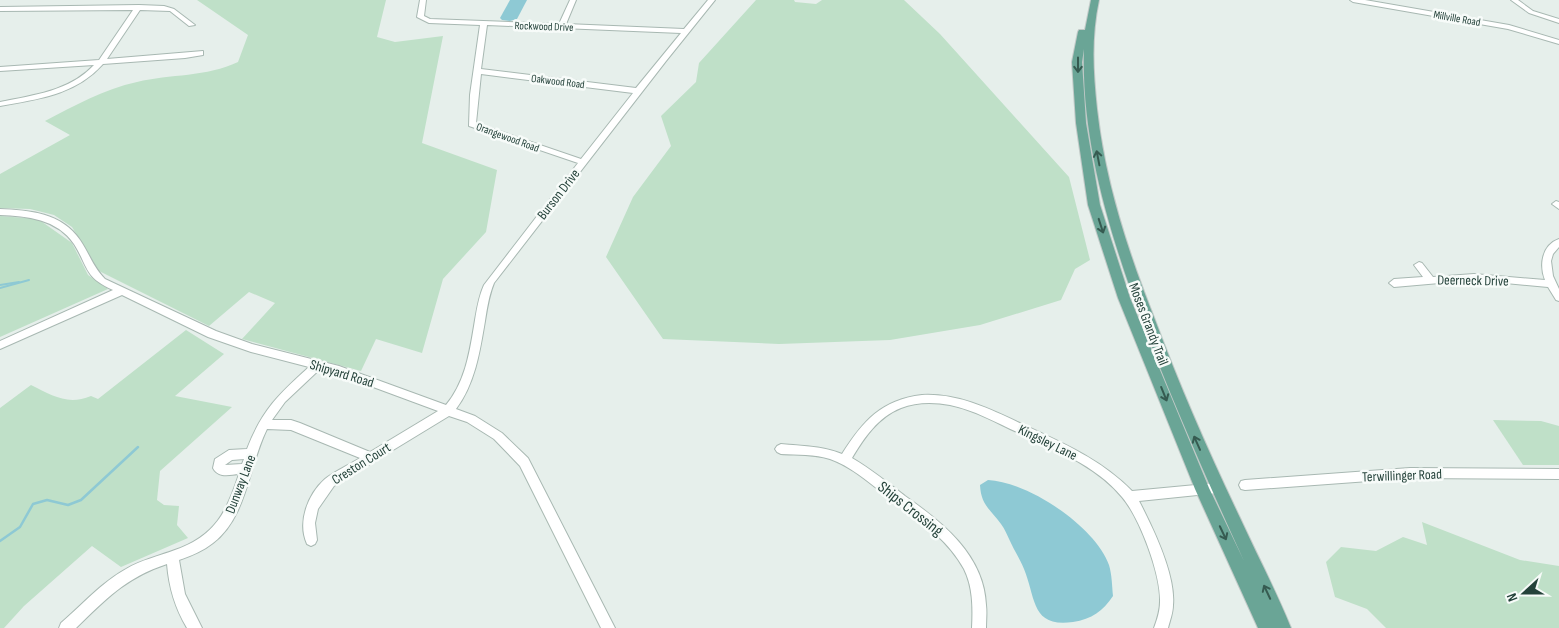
<svg xmlns="http://www.w3.org/2000/svg" width="1559" height="628" viewBox="0 0 1559 628" font-family="'Sofia Sans Condensed',sans-serif">
	<style>
		.green { fill: #bfe0c8 }
		.water { fill: #8ec9d4 }
		.lines { fill: none; stroke-linecap: round; stroke-linejoin: round }
		.stream-far1 { stroke: #8ec9d4; stroke-width: 2 }
		.stream { stroke: #8ec9d4; stroke-width: 2.5 }
		.minor-casing { stroke: #a8b8b2; stroke-width: 2 }
		.major-casing { stroke: #c2cac8; stroke-width: 2 }
		.minor { fill: #fff; fill-rule: evenodd }
		.major { fill: #6aa596; fill-rule: evenodd }
		.oneway { stroke: #365b51 }
		.labels { text-anchor: middle; stroke-width: 5; stroke-linejoin: round; paint-order: stroke }
		.far-street-label { font-size: 11px; fill: #24423a; stroke: #f7fbf9 }
		.street-label { font-size: 14px; fill: #24423a; stroke: #f7fbf9 }
		.near-street-label { font-size: 16px; fill: #24423a; stroke: #f7fbf9 }
	</style>
	<rect width="100%" height="100%" fill="#e6efeb"/>
	<g class="green">
		<path d="M197,0H386L377,37L395,42L443,36L422,143L497,170L486,232L443,279L422,353L376,339L361,371L242,339L275,303L249,292L209,326L99,271L72,227L54,215L30,209L0,208V174L70,135L45,121C74,106 104,89 137,82C170,74 207,77 238,62L248,35Z"/>
		<polygon points="756,0 794,0 795,2 816,4 822,0 904,0 940,34 1069,177 1090,260 1075,269 1061,300 980,325 890,340 779,344 663,339 606,257 633,197 671,146 661,116 696,82 699,63"/>
		<polygon points="0,216 38,219 72,243 88,275 108,289 0,337"/>
		<path d="M186,330L224,354L175,396L232,407L160,471L157,500L164,505L179,506L177,525L188,538L121,567L92,546L24,606L4,628H0V408L31,385C52,395 67,406 91,396L98,399Z"/>
		<polygon points="1493,420 1541,421 1559,426 1559,465 1523,465"/>
		<polygon points="1422,522 1520,560 1559,566 1559,628 1386,628 1367,609 1335,597 1326,562 1341,547 1376,551 1403,537 1427,545"/>
	</g>
	<g class="water">
		<polygon points="510,0 527,0 517,19 510,21 502,20 500,18"/>
		<path d="M988,480C1028,482 1095,526 1109,565C1112,575 1112,586 1113,596C1103,611 1092,619 1073,622C1031,628 1036,598 1024,569C1020,559 1014,550 1010,541C1007,535 1005,529 1001,524C990,509 981,505 980,485Z"/>
	</g>
	<g class="lines">
		<g class="stream-far1">
			<polyline points="0,285 19,282"/>
			<polyline points="0,288 29,280"/>
		</g>
		<polyline class="stream" points="0,541 20,527 33,504 47,500 68,505 81,500 138,447"/>
		<defs>
			<g id="minor">
				<path d="M420,0H426L424,16L430,19L559,24L570,0H576L566,24L684,29L708,0H715L666,61L494,283C489,295 487,308 485,321C480,351 475,384 456,409L475,416L502,433L528,458L615,628H601L520,466L494,439L467,422L449,416L334,486L318,509L315,523L317,540L315,544L311,546L307,544C297,522 308,494 325,479C335,471 349,465 360,458L291,430L267,429C249,465 247,517 213,543C203,551 191,556 179,560L185,594L202,628H187C175,608 169,588 167,564C125,578 106,599 76,628H59L61,623C82,605 101,583 126,569C141,560 159,556 175,550C215,536 227,512 239,474C229,475 218,478 213,468L215,459L229,450L247,449C262,410 279,394 309,367L251,352L208,337L122,295L0,349V341L113,290C84,277 89,268 74,244C57,219 27,216 0,215V209C29,210 62,213 80,240C89,253 93,267 105,279L216,331L252,344L339,366L446,405C466,381 470,350 475,320C477,308 479,296 484,285L578,163L469,126L470,95L480,25L429,23L417,17ZM487,25L681,33L636,88L481,69ZM481,74L633,93L581,159L476,123ZM320,369L338,374L438,411L370,452L300,423L291,420H272L285,402ZM244,459L242,464L225,465L232,460Z"/>
				<polygon points="1350,0 1365,0 1509,25 1559,40 1559,44 1508,29 1353,2"/>
				<polygon points="1511,0 1518,0 1533,11 1559,19 1559,23 1529,13"/>
				<path d="M139,5L164,6L174,9L195,25L189,26L170,11L140,10L107,59L203,51V55L185,58L103,64C75,95 39,99 0,106V102C34,95 70,91 94,65L0,71V67L99,60L133,10L0,11V7Z"/>
				<polygon points="1556,201 1559,202 1559,209 1552,204"/>
				<path d="M1559,239V247L1553,254L1551,261L1553,276L1559,289V301L1556,300L1548,287L1474,280L1394,287L1389,283L1394,279L1423,277L1414,265L1419,262L1422,263L1433,277L1474,274L1545,280C1539,265 1542,245 1559,239Z"/>
				<path d="M922,395C959,393 992,410 1024,425C1063,443 1102,460 1132,491L1217,483L1221,484L1223,488L1221,492L1217,493L1139,501C1153,528 1176,575 1173,605C1173,613 1170,620 1168,628H1154C1157,620 1160,611 1160,602C1161,575 1140,518 1122,497C1096,465 1053,449 1017,432C995,422 974,410 950,405C934,402 916,402 901,408C878,417 864,438 852,458C871,469 888,483 905,496C942,522 984,555 986,605C987,613 986,620 986,628H972C973,608 973,587 964,569C946,536 912,515 884,494C867,481 850,466 830,459C815,454 797,455 781,454L777,452L775,449L777,446L781,444C802,446 822,446 842,454C863,421 881,400 922,395Z"/>
				<polygon points="1410,468 1559,469 1559,479 1410,478 1245,490 1241,489 1239,485 1241,481 1245,480"/>
			</g>
			<path id="major" d="M1091,0H1099C1091,37 1093,72 1097,109C1105,182 1128,252 1155,320C1180,387 1209,453 1240,518C1257,555 1276,591 1291,628H1258L1195,489L1118,298L1088,205L1076,123L1072,62L1078,32L1079,30H1085ZM1084,49C1081,142 1110,234 1142,321C1173,403 1208,482 1244,561L1209,488L1130,298L1100,205L1086,123L1082,62Z"/>
		</defs>
		<use href="#minor" class="minor-casing"/>
		<use href="#major" class="major-casing"/>
		<use href="#minor" class="minor"/>
		<use href="#major" class="major"/>
	</g>
	<defs><path id="oneway-shaft" d="M-6 0H5M1.5-3L5.5 0L1.5 3" fill="none" stroke-width="1.6" stroke-linecap="round" stroke-linejoin="round" transform="scale(1.25)"/></defs>
	<g class="oneway">
		<use href="#oneway-shaft" transform="translate(1078 65) rotate(90)"/>
		<use href="#oneway-shaft" transform="translate(1098 158) rotate(-101)"/>
		<use href="#oneway-shaft" transform="translate(1101 226) rotate(72)"/>
		<use href="#oneway-shaft" transform="translate(1164 394) rotate(68)"/>
		<use href="#oneway-shaft" transform="translate(1197 443) rotate(-114)"/>
		<use href="#oneway-shaft" transform="translate(1223 533) rotate(65)"/>
		<use href="#oneway-shaft" transform="translate(1267 592) rotate(-115)"/>
	</g>
	<g class="labels">
		<g class="far-street-label">
			<text transform="translate(1457 18) rotate(10)" y="4">Millville Road</text>
			<text transform="translate(544 26) rotate(2)" y="4">Rockwood Drive</text>
			<text transform="translate(558 81) rotate(7)" y="4">Oakwood Road</text>
			<text transform="translate(508 137) rotate(20)" y="4">Orangewood Road</text>
		</g>
		<g class="street-label">
			<text transform="translate(558 194) rotate(-52)" y="5">Burson Drive</text>
			<text transform="translate(1473 280) rotate(1)" y="5">Deerneck Drive</text>
			<text transform="translate(1149 324) rotate(69)" y="5">Moses Grandy Trail</text>
			<text transform="translate(342 373) rotate(17)" y="5">Shipyard Road</text>
			<text transform="translate(1048 442) rotate(26)" y="5">Kingsley Lane</text>
			<text transform="translate(361 463) rotate(-32)" y="5">Creston Court</text>
			<text transform="translate(1402 475) rotate(-2)" y="5">Terwillinger Road</text>
			<text transform="translate(240 484) rotate(-69)" y="5">Dunway Lane</text>
		</g>
		<g class="near-street-label">
			<text transform="translate(911 508) rotate(38)" y="6">Ships Crossing</text>
		</g>
	</g>
	<g transform="translate(1524 593) rotate(249)" stroke="#f7fbf9" stroke-width="4" paint-order="stroke">
	<path d="M0-4L9 19L0 12L-9 19Z" fill="#24423a"/>
	<text y="-8" font-size="14" font-weight="bold" text-anchor="middle" fill="#24423a">N</text>
	</g>
</svg>
